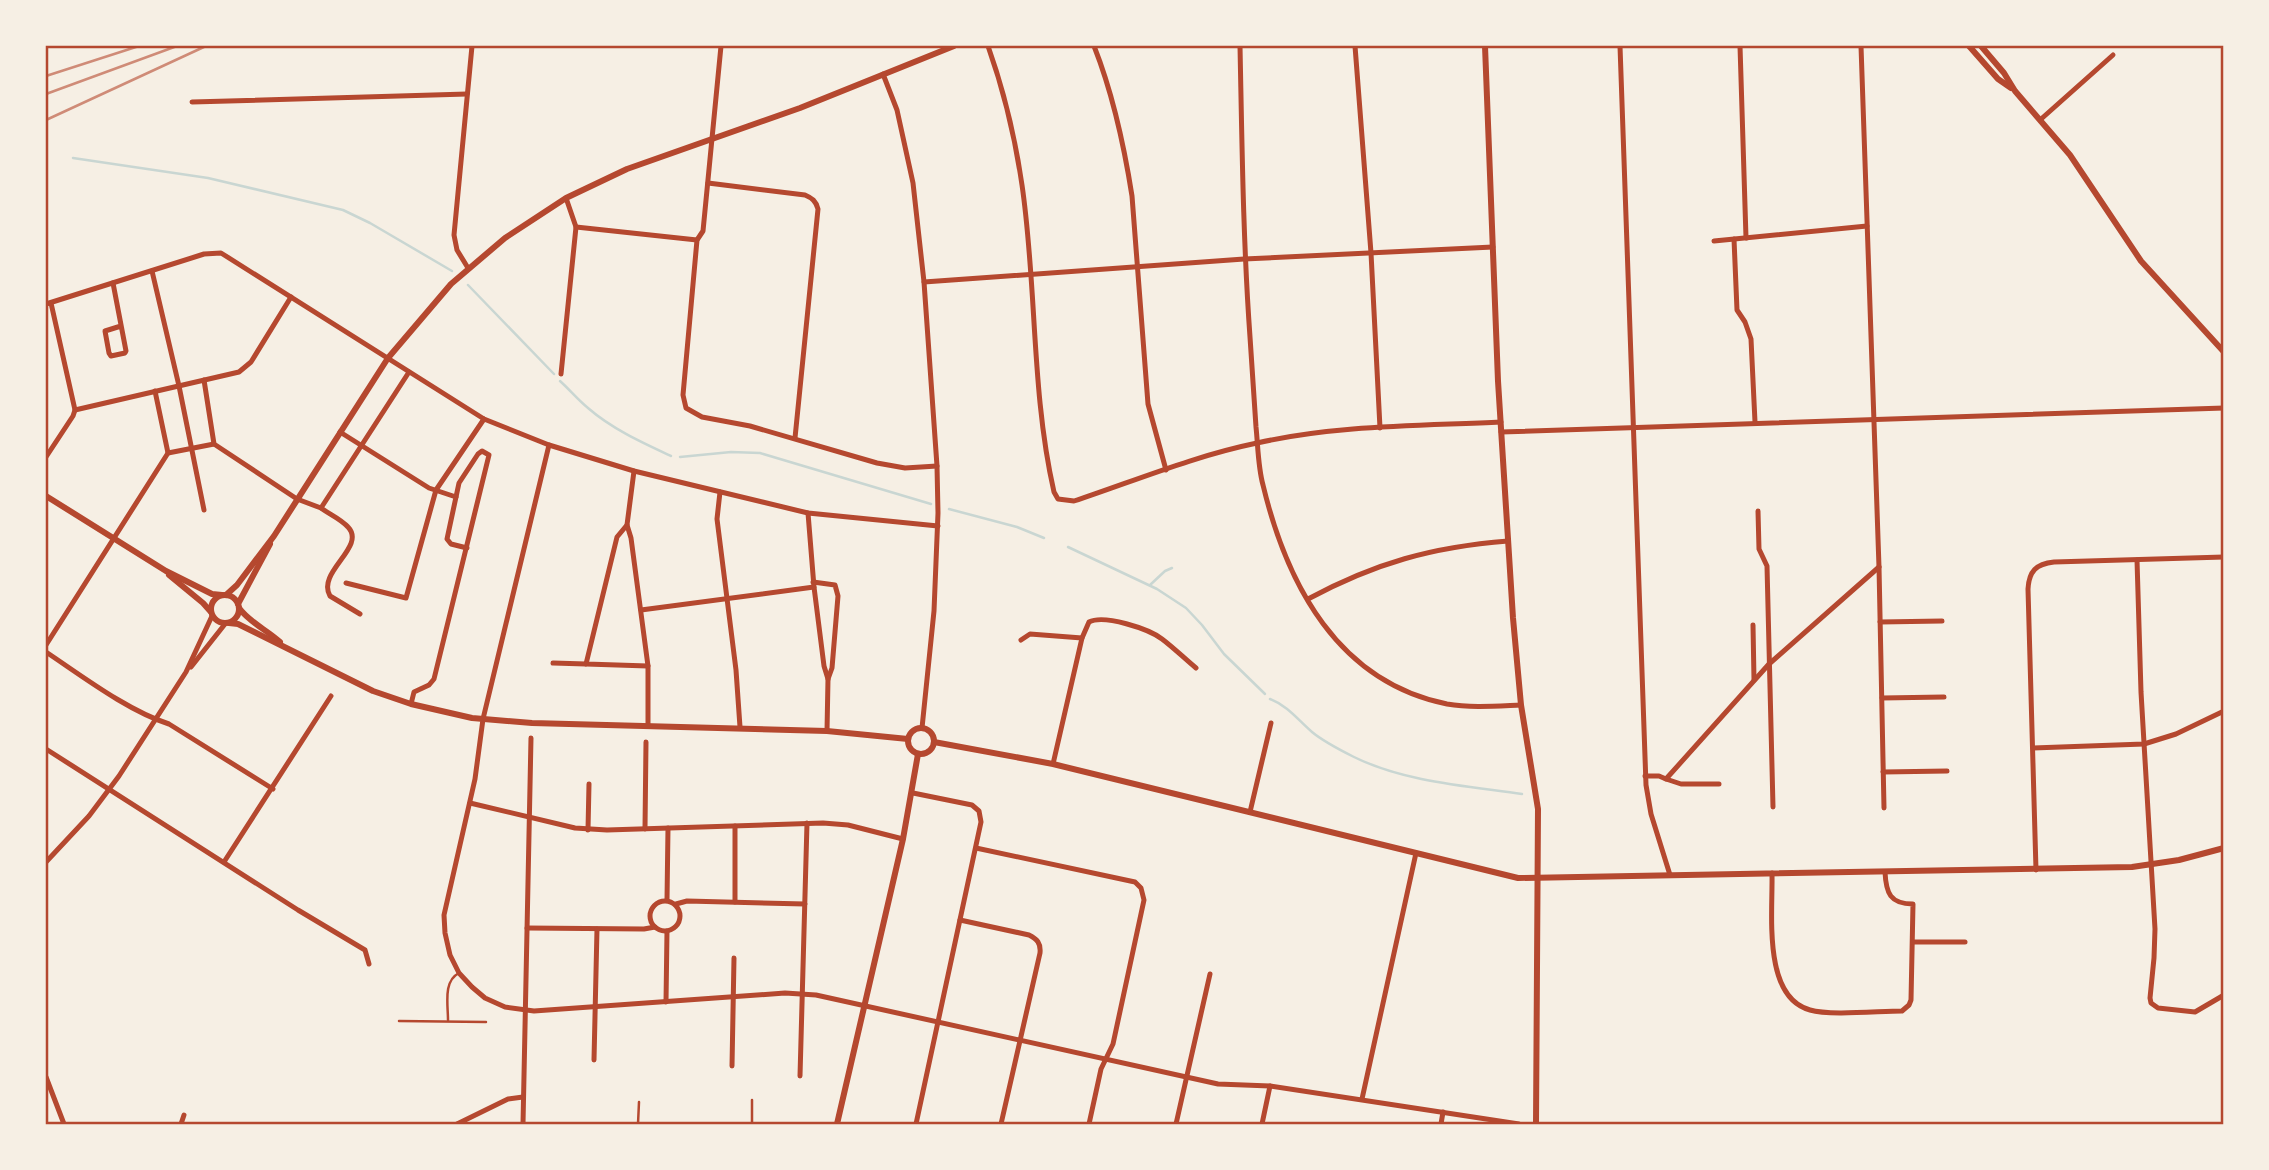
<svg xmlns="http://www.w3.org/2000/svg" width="2269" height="1170" viewBox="0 0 2269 1170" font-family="'Public Sans',sans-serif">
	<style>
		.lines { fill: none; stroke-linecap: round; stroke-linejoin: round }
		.stream { stroke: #c9d6d2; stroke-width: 2.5 }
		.service { stroke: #b5482f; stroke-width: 2.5 }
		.minor { stroke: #b5482f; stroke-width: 5 }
		.tertiary { stroke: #b5482f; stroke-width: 6 }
		.rail { stroke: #cf8b77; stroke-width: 2.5 }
		.neatline { fill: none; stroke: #b5482f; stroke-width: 2.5 }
	</style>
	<rect width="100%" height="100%" fill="#f6efe4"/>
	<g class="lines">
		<g class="stream">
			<polyline points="73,158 208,178 343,210 370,223 452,271"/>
			<polyline points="468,285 554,374"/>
			<path d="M560,381C570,390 578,400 588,408C612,429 643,443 671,456"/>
			<polyline points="680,457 731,452 760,453 931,504"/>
			<polyline points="949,509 1017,527 1044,538"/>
			<polyline points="1068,547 1157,589 1186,608 1202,625 1224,654 1265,694"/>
			<polyline points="1150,585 1165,571 1172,568"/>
			<path d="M1270,699C1288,706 1298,720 1312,732C1324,742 1340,750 1354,757C1405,782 1466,786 1522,794"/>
		</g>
		<g class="service">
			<path d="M448,1020C448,1004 443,981 459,973"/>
			<polyline points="399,1021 486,1022"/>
			<polyline points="752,1100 752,1124"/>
			<polyline points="638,1124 639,1102"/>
		</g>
		<g class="minor">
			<polyline points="721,46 703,231 697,240 683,395 686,408 702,417 750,426 877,463 905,468 937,466"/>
			<path d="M988,46C1004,91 1015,137 1022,185C1037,287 1031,391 1054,492L1058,499L1074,501C1134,481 1194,456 1257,443C1337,425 1419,426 1501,422"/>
			<path d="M1094,46C1113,94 1124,145 1132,196L1148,404L1166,470"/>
			<path d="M1240,46C1242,143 1243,240 1250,337C1252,367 1254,397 1256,427C1258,446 1258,467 1263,485C1287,585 1338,682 1447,704C1471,708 1496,706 1521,705"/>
			<polyline points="1355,46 1371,253 1380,428"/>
			<polyline points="1620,46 1646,785 1651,814 1670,875"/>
			<polyline points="1740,46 1746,238"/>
			<polyline points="1861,46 1879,567 1884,808"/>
			<polyline points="883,74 897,110 913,183 924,282 937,466 938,513 934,611 922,728"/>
			<polyline points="192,102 467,94"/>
			<polyline points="2040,120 2113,55"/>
			<path d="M708,183L805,195C812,198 816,201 818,209L795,438"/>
			<polyline points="576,227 697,240"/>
			<polyline points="1734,239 1737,310 1745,322 1751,339 1755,422"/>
			<polyline points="1714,241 1867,226"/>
			<polyline points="468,268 457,250 454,235 472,46"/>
			<polyline points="152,271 179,386 204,510"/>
			<polyline points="924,282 1244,259 1493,247"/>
			<polyline points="113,283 126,351 125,353 111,356 109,353 105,331 121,326"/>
			<polyline points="46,304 204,254 221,253 484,419 549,445 634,471 808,513 938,526"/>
			<polyline points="561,374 576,227 566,198"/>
			<polyline points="204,380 214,444 297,499 321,508 409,372"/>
			<polyline points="75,410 239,372 251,362 291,297"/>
			<polyline points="340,432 429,488 456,497 459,483 478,454 482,451 489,455 434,679 429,685 414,692 411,704"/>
			<polyline points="1501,432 2224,408"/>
			<polyline points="549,445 483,719 475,779 444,915 445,933 450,955 459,973 472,987 485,998 505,1007 534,1011 785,993 816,995 1218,1084 1270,1086 1519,1124"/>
			<polyline points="168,453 214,444"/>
			<polyline points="46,457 73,416 75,410 51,303"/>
			<polyline points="634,471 627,525 631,538 648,666 648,725"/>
			<polyline points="720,492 717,519 736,670 740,727"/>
			<polyline points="456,497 447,539 451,544 467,548"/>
			<path d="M321,508C329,514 341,519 348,527C367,547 316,572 330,596L360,614"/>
			<polyline points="1758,511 1759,549 1767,566 1773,807"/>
			<polyline points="808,513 814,587 824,666 828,679"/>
			<polyline points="627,525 617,537 586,664 648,666"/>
			<polyline points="2137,560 2141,692 2155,929 2154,958 2150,998 2151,1003 2158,1008 2195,1012 2224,995"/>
			<polyline points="813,582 835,585 838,596 832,668 828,679 827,731"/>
			<polyline points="346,583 406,598 436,490 484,419"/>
			<path d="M1308,599C1375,563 1432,547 1508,541"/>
			<polyline points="641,610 814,587"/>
			<polyline points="1880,622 1942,621"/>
			<polyline points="1753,625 1754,680"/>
			<polyline points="1021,640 1030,634 1082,638"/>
			<polyline points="46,645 168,453 155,391"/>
			<path d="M46,652C82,676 128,711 169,724L273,789"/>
			<polyline points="553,663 586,664"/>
			<polyline points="191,667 225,624"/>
			<polyline points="1882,698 1944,697"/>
			<polyline points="2033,748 2144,744 2176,734 2224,711"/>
			<polyline points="46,749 298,910 365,950 369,964"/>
			<path d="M1053,764L1082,638L1089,622C1104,614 1149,629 1162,639C1174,648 1185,659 1196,668"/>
			<polyline points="1883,772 1947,771"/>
			<polyline points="1645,776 1659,776 1666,779 1769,664 1879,567"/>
			<polyline points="1666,779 1681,784 1719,784"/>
			<polyline points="913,793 972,805 979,811 981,822 916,1124"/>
			<polyline points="470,803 575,828 607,830 823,823 848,825 903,839"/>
			<polyline points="1250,812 1271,723"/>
			<polyline points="645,829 646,742"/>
			<polyline points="588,830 589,784"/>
			<polyline points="976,848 1135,882 1141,888 1144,900 1113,1044 1101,1069 1089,1124"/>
			<polyline points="46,862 89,816 119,776 186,672 212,616"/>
			<polyline points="224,862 331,696"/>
			<path d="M2036,870L2028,589C2029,571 2036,564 2054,562L2224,557"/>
			<path d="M1772,873C1773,912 1762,997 1810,1010C1830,1016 1879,1011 1902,1011L1909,1005L1911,1000L1913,904C1890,904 1886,893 1885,872"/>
			<polyline points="667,900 668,828"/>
			<circle cx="665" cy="916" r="15"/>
			<polyline points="735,902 735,826"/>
			<polyline points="676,904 687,901 805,904"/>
			<path d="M960,920L1029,935C1037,939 1041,943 1040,953L1001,1124"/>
			<polyline points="527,928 644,929 655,927"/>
			<polyline points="1913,942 1965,942"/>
			<polyline points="666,1002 667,931"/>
			<polyline points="594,1060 597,929"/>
			<polyline points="732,1066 734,958"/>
			<polyline points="800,1076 807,823"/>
			<polyline points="46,1077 64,1124"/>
			<polyline points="1362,1099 1416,853"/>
			<polyline points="181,1124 184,1115"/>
			<polyline points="457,1124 508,1099 523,1097"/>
			<polyline points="523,1124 531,738"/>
			<polyline points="1176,1124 1210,974"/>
			<polyline points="1262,1124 1270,1086"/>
			<polyline points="1441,1124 1443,1112"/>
		</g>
		<g class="tertiary">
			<polyline points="1485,46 1498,381 1513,618 1521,705 1538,809 1536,1124"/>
			<polyline points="1969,46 1998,79 2011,88"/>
			<polyline points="1981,46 2004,73 2015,91 2070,155 2141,261 2224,352"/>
			<polyline points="46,496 166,571 212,594 222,595"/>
			<polyline points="169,575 203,603 211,612"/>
			<circle cx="225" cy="609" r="14"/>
			<polyline points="226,595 237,585 274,536 388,358 451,284 505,238 566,198 627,169 800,108 954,46"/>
			<polyline points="238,604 270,544"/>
			<path d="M239,608C249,622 267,630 280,642"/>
			<polyline points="229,623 238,624 373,691 411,704 472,718 532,723 827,731 908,739"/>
			<circle cx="921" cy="741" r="13"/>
			<polyline points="934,742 1053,764 1518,878 2132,867 2179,860 2224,848"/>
			<polyline points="837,1124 903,839 918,754"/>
		</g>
		<g class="rail">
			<polyline points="46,76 139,46"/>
			<polyline points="46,94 177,46"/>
			<polyline points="46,120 206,46"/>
		</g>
	</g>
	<rect width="2269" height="1170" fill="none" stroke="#f6efe4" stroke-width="94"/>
	<rect x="47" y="47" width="2175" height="1076" class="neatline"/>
</svg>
